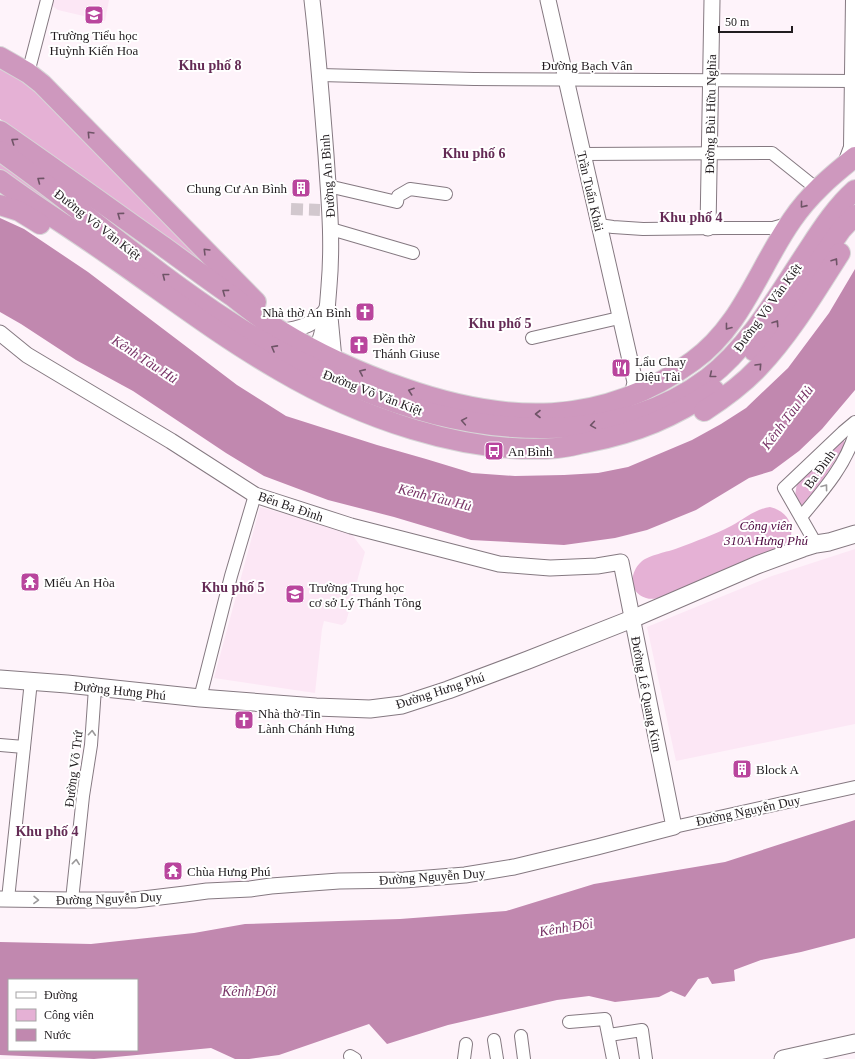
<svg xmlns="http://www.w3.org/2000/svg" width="855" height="1059" viewBox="0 0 855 1059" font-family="'Times New Roman',serif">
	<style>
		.built { fill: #fce7f5 }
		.green { fill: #e5b1d5 }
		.water { fill: #c188af; fill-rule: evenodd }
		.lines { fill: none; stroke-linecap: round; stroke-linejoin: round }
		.minor-tunnel { stroke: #d2c8ce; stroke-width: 12; stroke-dasharray: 12 6; stroke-linecap: butt }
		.minor-casing { stroke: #857981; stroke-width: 14 }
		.tertiary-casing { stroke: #857981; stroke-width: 17 }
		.secondary-casing { stroke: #857981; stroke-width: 19 }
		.trunk-casing { stroke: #d7d6d7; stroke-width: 22 }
		.minor { stroke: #fff; stroke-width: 12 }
		.tertiary { stroke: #fff; stroke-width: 15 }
		.secondary { stroke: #fff; stroke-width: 17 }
		.trunk { stroke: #ce98be; stroke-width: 20 }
		.oneway { stroke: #6f5467 }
		.oneway2 { stroke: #9b999a }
		.labels { text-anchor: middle; stroke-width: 4; stroke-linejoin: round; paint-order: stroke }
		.poi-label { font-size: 13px; fill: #211c1f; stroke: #fff; text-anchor: start }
		.street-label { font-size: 13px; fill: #211c1f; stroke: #fff }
		.park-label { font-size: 13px; font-style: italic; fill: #4e0940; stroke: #fff }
		.neighbourhood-label { font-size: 14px; font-weight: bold; fill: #642b55; stroke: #fff }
		.water-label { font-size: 14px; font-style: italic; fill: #783366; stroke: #fff }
	</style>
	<rect width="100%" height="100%" fill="#fef3fa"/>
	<g class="built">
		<polygon points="52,0 109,0 105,21 58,10 51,5"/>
		<polygon points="260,507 350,532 365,552 346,622 342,625 324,621 322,629 315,693 214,678"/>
		<polygon points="855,549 855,724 676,761 647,627 772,576"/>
		<polygon points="249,869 250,889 230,889 229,873"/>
	</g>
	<g class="green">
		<polygon points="0,65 22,76 241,297 66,165 0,119"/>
		<polygon points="0,159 66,207 62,211 32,193 0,169"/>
		<polygon points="844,440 845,444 821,483 804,507 801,508 795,496 797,483 841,441"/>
		<path d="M770,507C789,511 798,530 786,547L664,597C658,598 652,600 646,598C629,593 629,573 641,562C648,555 668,552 678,548C696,541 714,535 731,526C744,519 755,509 770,507Z"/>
	</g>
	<g class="water">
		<polygon points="0,218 24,229 88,272 237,385 286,416 377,445 426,459 472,473 515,476 564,475 598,473 628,467 692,440 721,424 746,408 788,368 829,313 855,269 855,390 822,429 799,451 772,471 749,478 696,510 647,530 615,538 564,545 471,540 394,517 328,500 264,476 226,453 133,391 76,360 21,324 0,312"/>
		<path d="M855,820V938L801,952L761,960L734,970L735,981L712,984L708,977L698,979L685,997L671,991L659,997L615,1002L589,996L557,1000L448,1025L387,1044L369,1024L279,1055L249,1059H235L211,1048L94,1059L0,1055V942L91,944L194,933L245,924L400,919L506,911L594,884L725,862ZM9,980H137V1050H9Z"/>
	</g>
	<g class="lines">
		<polyline class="minor-tunnel" points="291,209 320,210"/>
		<defs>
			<g id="minor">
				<polyline points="28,73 47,0"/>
				<polyline points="320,75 474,79 855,81"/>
				<polyline points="583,154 772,153 817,189"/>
				<polyline points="844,163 850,147 852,0"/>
				<polyline points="328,186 397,202 398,196 410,189 446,194"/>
				<polyline points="599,225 613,227 643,229 722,228 773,228 790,223"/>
				<polyline points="331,229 413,253"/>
				<polyline points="532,338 619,318"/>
				<path d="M801,517C822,492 846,465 855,433"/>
				<polyline points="816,544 784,488 843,432 855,422"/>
				<polyline points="200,698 231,576 255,495"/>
				<polyline points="0,745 24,747"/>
				<polyline points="674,827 855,787"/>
				<polyline points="8,899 31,681"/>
				<polyline points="72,900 83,796 91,745 95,688"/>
				<polyline points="569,1022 605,1019 613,1059"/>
				<polyline points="609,1035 642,1030 646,1059"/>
				<polyline points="521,1036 524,1059"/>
				<polyline points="494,1040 497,1059"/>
				<polyline points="350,1056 355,1059"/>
				<polyline points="464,1059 466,1044"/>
			</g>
			<g id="tertiary">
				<path d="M312,0C318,51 322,103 326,155C329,200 333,240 329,286C328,309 325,329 316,351"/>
				<polyline points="548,0 635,382 632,396"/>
				<polyline points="708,228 712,0"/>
				<polyline points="330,317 334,359"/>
				<path d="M280,331C299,330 316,324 328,308"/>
				<polyline points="0,333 27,355 171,441 255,495 351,526 499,564 550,568 597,566 621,562 674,827 597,847 514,867 465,875 404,880 339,881 271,886 250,889 207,891 185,894 135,900 72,900 0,899"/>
			</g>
			<g id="secondary">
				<polyline points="0,679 67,684 200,698 316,707 370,709 402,705 448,690 528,660 632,619 757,565 803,548 816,544 829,542 855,534"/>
				<polyline points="783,1059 855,1043"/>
			</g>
			<g id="trunk">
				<polyline points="0,57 28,73 42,84 256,302"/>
				<path d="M0,131C55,169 109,208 164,247C186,263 209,280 232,296C247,308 262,320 279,330C318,354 360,373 403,388C505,424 602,428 693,361C742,326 759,267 792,220C809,195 831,176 855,157"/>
				<path d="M0,151C78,206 150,270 230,322C269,348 312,368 355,387C417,413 479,429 547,428C604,427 662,413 708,378C751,345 780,292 810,247C823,227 837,206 855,190"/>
				<path d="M0,180C39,209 80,234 119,262C172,299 223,338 279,370C359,417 463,455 557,448C568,447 578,444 589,442C638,432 672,418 714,390"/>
				<polyline points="0,205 19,211 40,224"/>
				<polyline points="754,351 770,332 841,230 855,215"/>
				<path d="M704,411C724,398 743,384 759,367C791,333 815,292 840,253"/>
			</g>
		</defs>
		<use href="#minor" class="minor-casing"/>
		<use href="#tertiary" class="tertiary-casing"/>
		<use href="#secondary" class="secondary-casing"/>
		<use href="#trunk" class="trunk-casing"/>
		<use href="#minor" class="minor"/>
		<use href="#tertiary" class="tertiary"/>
		<use href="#secondary" class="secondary"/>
		<use href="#trunk" class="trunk"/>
	</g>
	<defs><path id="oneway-chevron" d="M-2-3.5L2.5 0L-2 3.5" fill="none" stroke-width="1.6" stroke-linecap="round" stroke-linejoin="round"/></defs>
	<g class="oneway">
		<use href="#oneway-chevron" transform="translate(90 134) rotate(-134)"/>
		<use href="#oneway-chevron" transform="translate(14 141) rotate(-146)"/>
		<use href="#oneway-chevron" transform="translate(40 180) rotate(-143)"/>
		<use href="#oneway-chevron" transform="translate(803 205) rotate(129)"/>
		<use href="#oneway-chevron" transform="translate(120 215) rotate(-144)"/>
		<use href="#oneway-chevron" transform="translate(206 251) rotate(-135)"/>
		<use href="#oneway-chevron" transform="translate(835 261) rotate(-56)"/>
		<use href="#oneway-chevron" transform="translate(165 276) rotate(-142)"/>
		<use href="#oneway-chevron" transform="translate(225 292) rotate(-144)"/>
		<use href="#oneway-chevron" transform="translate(776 323) rotate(-56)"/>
		<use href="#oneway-chevron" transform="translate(728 327) rotate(128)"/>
		<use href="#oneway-chevron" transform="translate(274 348) rotate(-151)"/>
		<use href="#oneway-chevron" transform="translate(759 366) rotate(-47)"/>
		<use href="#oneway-chevron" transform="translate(362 372) rotate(-156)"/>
		<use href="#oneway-chevron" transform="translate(712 375) rotate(141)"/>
		<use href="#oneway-chevron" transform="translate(411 391) rotate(-161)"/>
		<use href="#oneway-chevron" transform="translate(538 414) rotate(180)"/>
		<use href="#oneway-chevron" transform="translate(464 421) rotate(-170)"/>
		<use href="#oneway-chevron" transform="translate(593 425) rotate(171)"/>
	</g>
	<g class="oneway2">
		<use href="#oneway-chevron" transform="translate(825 487) rotate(-53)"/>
		<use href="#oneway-chevron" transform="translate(92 733) rotate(-86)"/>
		<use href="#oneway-chevron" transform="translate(76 862) rotate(-84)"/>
		<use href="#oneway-chevron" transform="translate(36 900) rotate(1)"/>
	</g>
	<defs>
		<symbol id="school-square" viewBox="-11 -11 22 22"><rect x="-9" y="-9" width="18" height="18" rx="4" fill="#b9459d" stroke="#fff"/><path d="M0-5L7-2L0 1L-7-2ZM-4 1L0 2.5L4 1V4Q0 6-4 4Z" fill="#fff"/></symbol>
		<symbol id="building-square" viewBox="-11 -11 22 22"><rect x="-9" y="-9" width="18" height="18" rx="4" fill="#b9459d" stroke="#fff"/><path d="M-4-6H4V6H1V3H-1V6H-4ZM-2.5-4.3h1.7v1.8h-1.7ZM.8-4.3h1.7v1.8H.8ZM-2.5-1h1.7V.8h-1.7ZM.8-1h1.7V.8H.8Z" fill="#fff"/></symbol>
		<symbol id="church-square" viewBox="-11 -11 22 22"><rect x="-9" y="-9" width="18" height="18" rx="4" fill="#b9459d" stroke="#fff"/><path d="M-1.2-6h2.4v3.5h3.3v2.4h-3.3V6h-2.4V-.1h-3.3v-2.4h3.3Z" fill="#fff"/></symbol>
		<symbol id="restaurant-square" viewBox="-11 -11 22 22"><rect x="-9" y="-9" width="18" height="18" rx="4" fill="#b9459d" stroke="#fff"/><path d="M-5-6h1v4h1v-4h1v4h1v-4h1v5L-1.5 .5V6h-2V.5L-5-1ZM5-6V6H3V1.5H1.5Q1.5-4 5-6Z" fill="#fff"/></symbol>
		<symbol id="bus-square" viewBox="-11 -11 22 22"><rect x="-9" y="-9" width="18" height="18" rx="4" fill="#b9459d" stroke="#fff"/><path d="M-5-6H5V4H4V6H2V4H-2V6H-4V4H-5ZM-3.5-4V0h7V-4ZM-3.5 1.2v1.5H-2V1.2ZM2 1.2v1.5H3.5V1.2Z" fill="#fff"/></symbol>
		<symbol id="temple-square" viewBox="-11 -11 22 22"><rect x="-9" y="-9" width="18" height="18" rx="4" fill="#b9459d" stroke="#fff"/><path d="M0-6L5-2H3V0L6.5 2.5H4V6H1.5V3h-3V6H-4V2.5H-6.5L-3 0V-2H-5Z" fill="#fff"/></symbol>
	</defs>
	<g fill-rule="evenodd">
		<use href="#school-square" x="83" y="4" width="22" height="22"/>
		<use href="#building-square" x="290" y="177" width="22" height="22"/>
		<use href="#church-square" x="354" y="301" width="22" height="22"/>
		<use href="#church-square" x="348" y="334" width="22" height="22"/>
		<use href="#restaurant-square" x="610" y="357" width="22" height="22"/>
		<use href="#bus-square" x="483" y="440" width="22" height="22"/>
		<use href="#temple-square" x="19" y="571" width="22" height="22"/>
		<use href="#school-square" x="284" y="583" width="22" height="22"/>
		<use href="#church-square" x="233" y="709" width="22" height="22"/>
		<use href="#building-square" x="731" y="758" width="22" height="22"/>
		<use href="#temple-square" x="162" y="860" width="22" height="22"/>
	</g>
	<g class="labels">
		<g class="poi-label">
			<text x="94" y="40" text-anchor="middle">Trường Tiểu học<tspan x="94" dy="15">Huỳnh Kiến Hoa</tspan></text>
			<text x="287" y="193" text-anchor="end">Chung Cư An Bình</text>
			<text x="351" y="317" text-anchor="end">Nhà thờ An Bình</text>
			<text x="373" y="343">Đền thờ<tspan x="373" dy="15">Thánh Giuse</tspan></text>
			<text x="635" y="366">Lẩu Chay<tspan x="635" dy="15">Diệu Tài</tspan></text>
			<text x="508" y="456">An Bình</text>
			<text x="44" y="587">Miếu An Hòa</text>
			<text x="309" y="592">Trường Trung học<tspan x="309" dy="15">cơ sở Lý Thánh Tông</tspan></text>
			<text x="258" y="718">Nhà thờ Tin<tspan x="258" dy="15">Lành Chánh Hưng</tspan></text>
			<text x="756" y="774">Block A</text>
			<text x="187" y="876">Chùa Hưng Phú</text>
		</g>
		<g class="street-label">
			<text x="587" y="70">Đường Bạch Vân</text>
			<text transform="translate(710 114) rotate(-89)" y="5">Đường Bùi Hữu Nghĩa</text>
			<text transform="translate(327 176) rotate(-94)" y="5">Đường An Bình</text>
			<text transform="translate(591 191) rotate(77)" y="5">Trần Tuấn Khải</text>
			<text transform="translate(98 224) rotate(38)" y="5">Đường Võ Văn Kiệt</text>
			<text transform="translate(767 307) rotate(-54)" y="5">Đường Võ Văn Kiệt</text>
			<text transform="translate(373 392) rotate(21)" y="5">Đường Võ Văn Kiệt</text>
			<text transform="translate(819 469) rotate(-55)" y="5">Ba Đình</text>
			<text transform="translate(291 506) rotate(19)" y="5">Bến Ba Đình</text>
			<text transform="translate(120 690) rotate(6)" y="5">Đường Hưng Phú</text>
			<text transform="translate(440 690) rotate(-18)" y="5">Đường Hưng Phú</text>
			<text transform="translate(647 694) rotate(79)" y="5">Đường Lê Quang Kim</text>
			<text transform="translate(73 769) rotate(-83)" y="5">Đường Võ Trứ</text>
			<text transform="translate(748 810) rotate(-12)" y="5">Đường Nguyễn Duy</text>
			<text transform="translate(432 876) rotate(-4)" y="5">Đường Nguyễn Duy</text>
			<text transform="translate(109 898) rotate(-2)" y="5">Đường Nguyễn Duy</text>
		</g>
		<g class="park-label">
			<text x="766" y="530">Công viên<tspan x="766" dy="15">310A Hưng Phú</tspan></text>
		</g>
		<g class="neighbourhood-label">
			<text x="210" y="70">Khu phố 8</text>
			<text x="474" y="158">Khu phố 6</text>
			<text x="691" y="222">Khu phố 4</text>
			<text x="500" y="328">Khu phố 5</text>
			<text x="233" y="592">Khu phố 5</text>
			<text x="47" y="836">Khu phố 4</text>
		</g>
		<g class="water-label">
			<text transform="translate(145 359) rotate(33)" y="5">Kênh Tàu Hủ</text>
			<text transform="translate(787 417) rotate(-53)" y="5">Kênh Tàu Hủ</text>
			<text transform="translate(435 497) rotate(14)" y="5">Kênh Tàu Hủ</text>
			<text transform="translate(566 927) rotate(-9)" y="5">Kênh Đôi</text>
			<text x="249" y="996">Kênh Đôi</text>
		</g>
	</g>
	<rect x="8" y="979" width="130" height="72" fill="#ffffff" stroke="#a6a4a5"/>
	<rect x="16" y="992" width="20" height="6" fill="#ffffff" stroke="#a6a4a5"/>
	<text x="44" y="999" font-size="12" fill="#211c1f">Đường</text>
	<rect x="16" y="1009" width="20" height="12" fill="#e5b1d5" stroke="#a6a4a5"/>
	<text x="44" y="1019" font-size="12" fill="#211c1f">Công viên</text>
	<rect x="16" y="1029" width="20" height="12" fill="#c188af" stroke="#a6a4a5"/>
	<text x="44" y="1039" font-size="12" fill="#211c1f">Nước</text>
	<path d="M719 26v6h73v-6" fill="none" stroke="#211c1f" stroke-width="2"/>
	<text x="725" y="26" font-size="12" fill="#211c1f" stroke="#ffffff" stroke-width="3" paint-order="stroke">50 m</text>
</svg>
